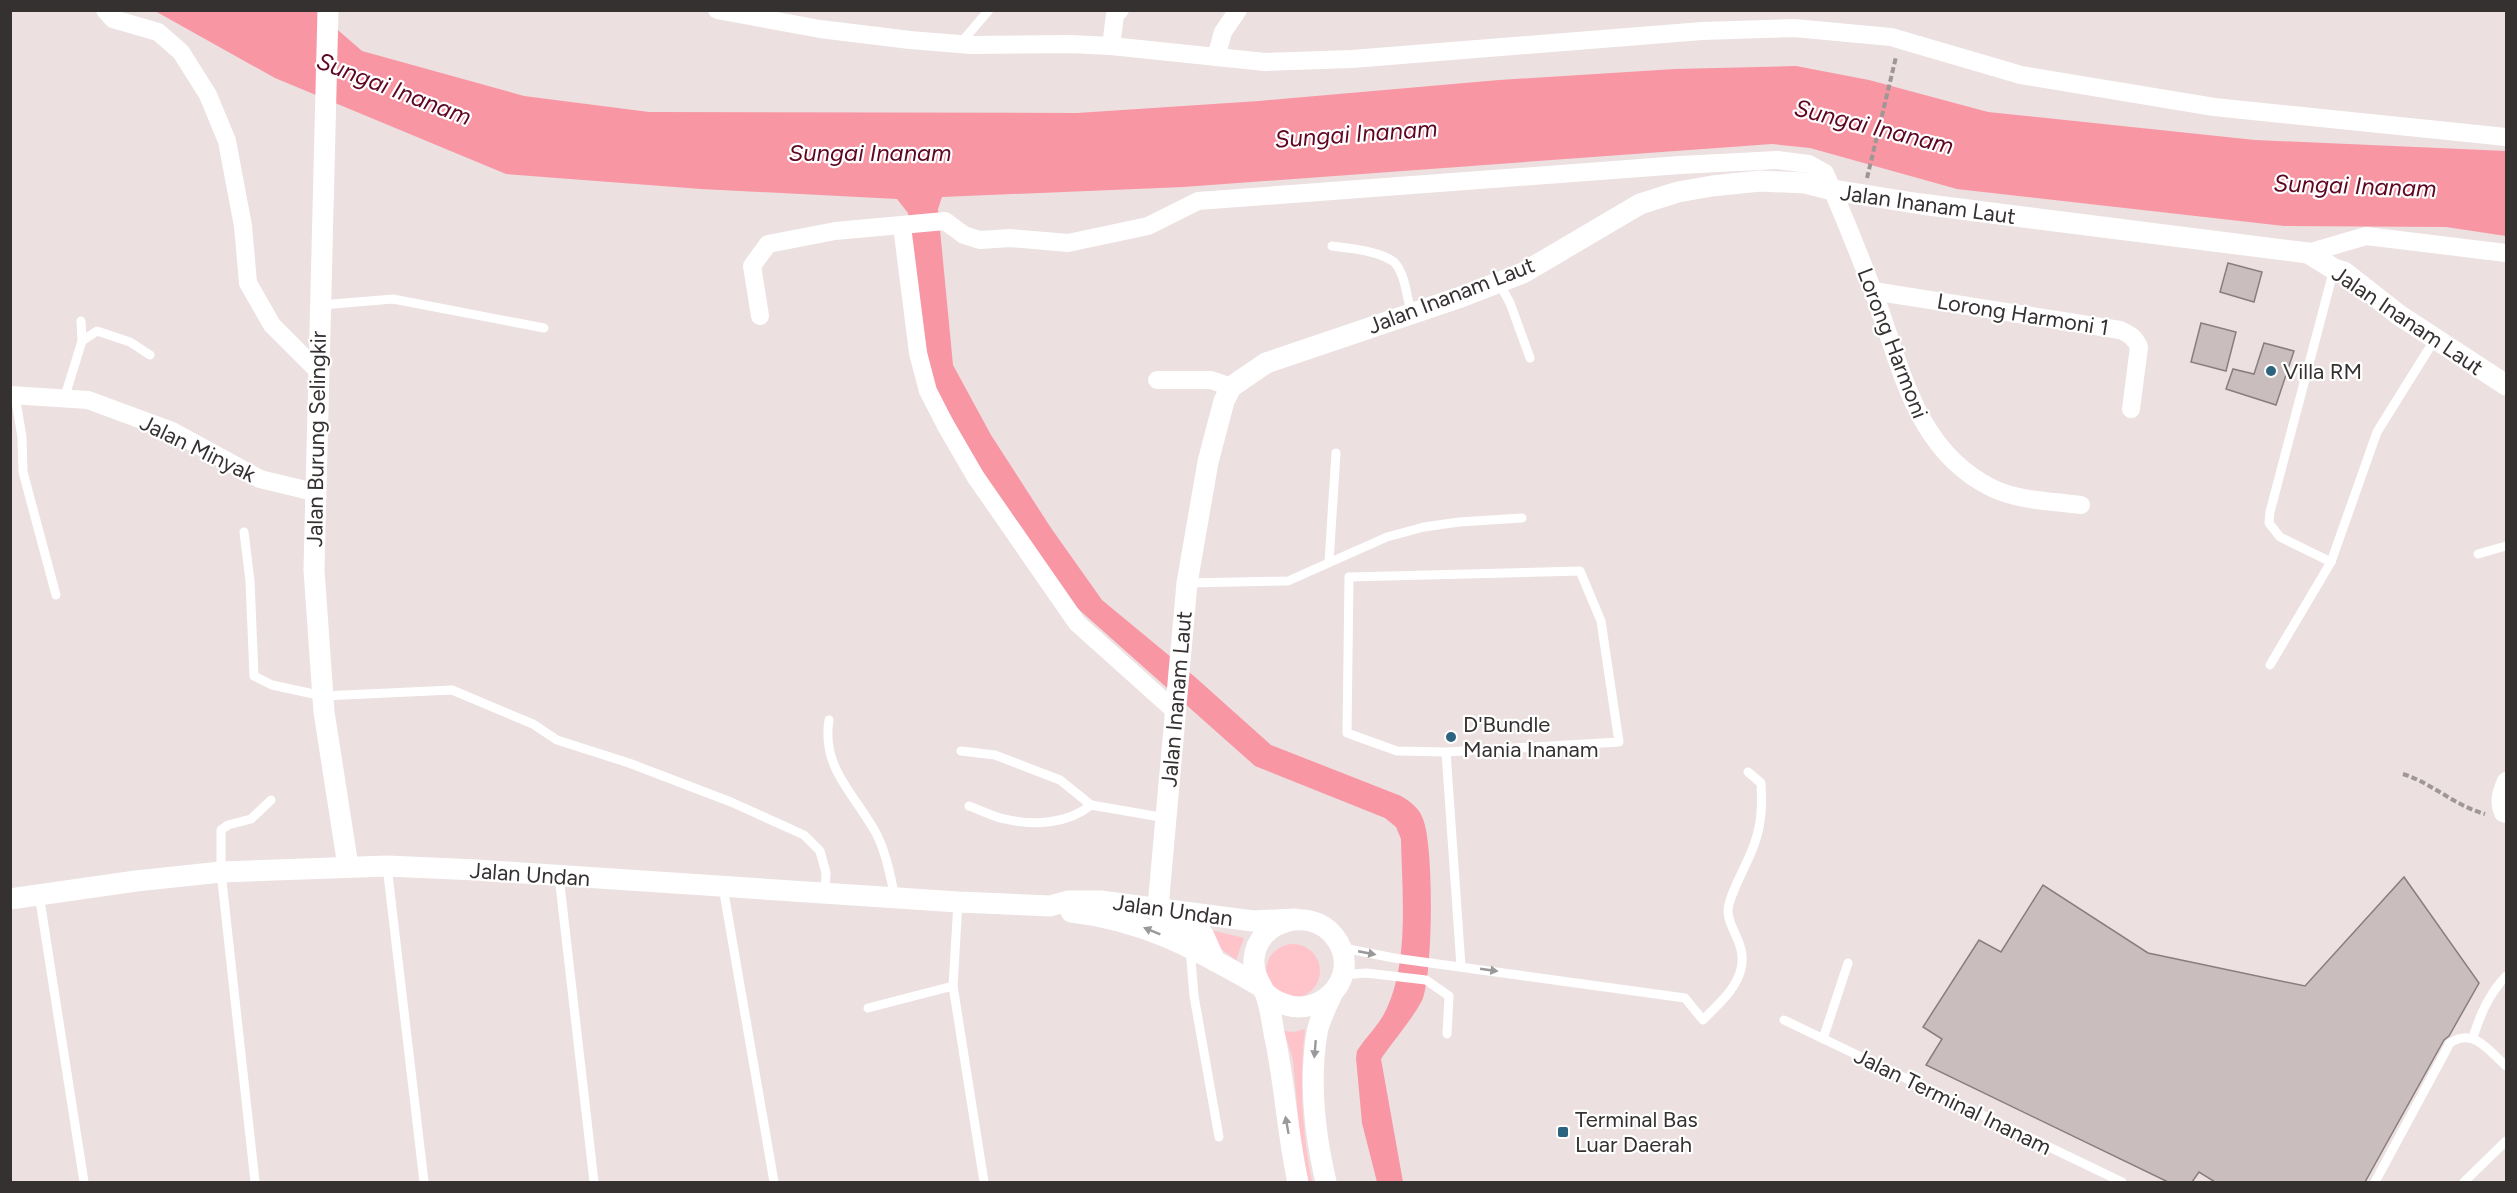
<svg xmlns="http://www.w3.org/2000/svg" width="2517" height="1193" viewBox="0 0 2517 1193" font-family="Figtree,sans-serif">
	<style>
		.green { fill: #ffc3ca }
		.water { fill: #f896a3 }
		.building { fill: #c9bdbe; stroke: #897e7f; stroke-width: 1.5 }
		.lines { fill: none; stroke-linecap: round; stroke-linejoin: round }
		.path { stroke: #9f9696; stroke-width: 4; stroke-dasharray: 6 3; stroke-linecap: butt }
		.service { stroke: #fff; stroke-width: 9 }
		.minor { stroke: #fff; stroke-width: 18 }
		.tertiary { stroke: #fff; stroke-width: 21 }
		.oneway { fill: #9a9898 }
		.poi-dot { fill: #2c637e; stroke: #fff; stroke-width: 2 }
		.labels { text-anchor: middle; stroke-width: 4.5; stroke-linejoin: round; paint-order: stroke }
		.street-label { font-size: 22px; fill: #363131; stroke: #fff }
		.poi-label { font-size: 22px; fill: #363131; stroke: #fff; text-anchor: start }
		.water-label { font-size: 24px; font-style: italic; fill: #5f0622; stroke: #fff }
	</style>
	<rect width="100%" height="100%" fill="#ece0e1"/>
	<g class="green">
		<polygon points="1170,920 1244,938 1236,960 1209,940"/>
		<circle cx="1293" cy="971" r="27"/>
		<path d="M1305,1029C1299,1084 1302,1129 1312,1182H1308L1301,1149L1293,1060L1284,1031L1294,1032Z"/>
	</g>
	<path class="water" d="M155,11H316L362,51L524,96L649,112L1077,113L1259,101L1499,80L1675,69L1796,66L1869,80L1988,112L2255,140L2506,151V236L2446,227L2284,226L1957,189L1810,148L1772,144L1183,187L942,197L938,209L953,365L991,435L1051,528L1102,600L1195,677L1271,745L1401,796C1411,802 1419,808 1423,819C1434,846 1433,970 1423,998C1417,1013 1391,1044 1381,1059L1403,1182H1377L1362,1123L1356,1058L1357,1051C1365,1038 1377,1027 1384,1014C1410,965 1402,893 1401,839L1396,827L1385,818L1255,766L1076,607L987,479L938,394L929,368L908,213L897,199L701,189L506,174L275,78Z"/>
	<g class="building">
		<polygon points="2228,263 2262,272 2254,302 2220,292"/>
		<polygon points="2201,323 2236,332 2226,371 2191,362"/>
		<polygon points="2264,343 2294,351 2276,405 2226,389 2233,369 2254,374"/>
		<polygon points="2404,877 2479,983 2449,1036 2444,1040 2365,1182 2215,1182 2199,1172 2192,1182 2168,1182 1926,1065 1942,1039 1923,1027 1979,940 2001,952 2043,885 2148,953 2305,986"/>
	</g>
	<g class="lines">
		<g class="path">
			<polyline points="1867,178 1896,57"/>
			<path d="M2403,774C2432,783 2455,806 2485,814"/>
		</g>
		<g class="service">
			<polyline points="959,45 989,10"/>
			<path d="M1332,246C1349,248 1382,251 1395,263C1405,274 1407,298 1411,312"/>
			<polyline points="1499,283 1510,303 1530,358"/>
			<polyline points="321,305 393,299 544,328"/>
			<polyline points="82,341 97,331 130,342 150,355"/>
			<polyline points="15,395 22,437 23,472 56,595"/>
			<polyline points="64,399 82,341 81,321"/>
			<polyline points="244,532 250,581 254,676 272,685 323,696 452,690 533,724 557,740 629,763 731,802 804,835 820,851 826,873 825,892"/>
			<polyline points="2478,554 2506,546"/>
			<polyline points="1329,562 1336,453"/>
			<polyline points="2331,562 2280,537 2269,523 2270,512 2334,269"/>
			<polyline points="1187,583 1288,581 1387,537 1424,527 1459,522 1522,518"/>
			<polyline points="2270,665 2331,562 2377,432 2435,339"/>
			<path d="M829,720C821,769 856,795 877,835C887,855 890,876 895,897"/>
			<polyline points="961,751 995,755 1060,780 1091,805 1166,818"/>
			<polyline points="1446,752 1619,742 1601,621 1580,571 1349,577 1347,733 1397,751 1446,752 1461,966"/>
			<path d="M969,806C981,810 993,817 1005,819C1033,826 1068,824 1091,805"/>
			<polyline points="387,866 424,1182"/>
			<polyline points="559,876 594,1182"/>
			<polyline points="723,887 774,1182"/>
			<polyline points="39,894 84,1182"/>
			<polyline points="958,902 953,986 984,1182"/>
			<polyline points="1190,948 1194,996 1219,1137"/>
			<path d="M1343,948L1394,958L1685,998L1703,1020C1717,1005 1736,990 1741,969C1747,944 1728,929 1728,911C1728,895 1750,860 1755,842C1762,822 1762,804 1761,783L1748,772"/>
			<polyline points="1342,975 1366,973 1426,980 1449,996 1447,1034"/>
			<polyline points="868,1008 953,986"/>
			<polyline points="1784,1020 2122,1182"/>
			<path d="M2473,1037C2481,1013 2489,994 2506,976"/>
			<polyline points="1823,1039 1848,963"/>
			<polyline points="255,1182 221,872 221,830 228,825 251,819 271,800"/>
			<path d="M2375,1182L2450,1043C2474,1027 2489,1051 2506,1066"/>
			<polyline points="2464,1182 2506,1141"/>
		</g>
		<g class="minor">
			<polyline points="105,10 113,19 158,32 181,52 208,95 227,141 243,226 248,283 272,325 317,370"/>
			<polyline points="717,10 820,29 910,40 971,45 1070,44 1111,46 1265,62 1352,59 1702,31 1794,28 1891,37 2021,75 2214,107 2506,137"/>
			<polyline points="1111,46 1115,15 1120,10"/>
			<polyline points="1216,57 1223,32 1238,10"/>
			<polyline points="902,226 918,353 928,391 946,426 975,476 1077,623 1174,710"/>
			<polyline points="2308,253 2366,236 2506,253"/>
			<path d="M1873,291L2120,330C2130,334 2135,338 2139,347L2131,409"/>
			<path d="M760,316L752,266L768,244L835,231L945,221L964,235L980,240L1010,238L1068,243L1148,226L1198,201L1680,165L1777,160L1809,164L1825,173C1842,212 1858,251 1873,291C1901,364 1914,450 1992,488C2018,501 2053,501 2081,505"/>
			<polyline points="1157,380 1211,380 1231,387"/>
			<polyline points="10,395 88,400 172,431 260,479 314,492"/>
			<path d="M2506,781C2501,793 2498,801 2503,813L2506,814"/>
		</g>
		<g class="tertiary">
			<polyline points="328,10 314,570 324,712 348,866"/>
			<polyline points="10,899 136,881 221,872 387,866 477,870 958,902 1050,906 1068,901 1100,901 1253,921 1296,919"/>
			<path d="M1071,912C1145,920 1197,950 1260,986"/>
			<polyline points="1215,961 1203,934 1164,918 1159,913 1158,907 1187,583 1208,462 1224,401 1231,387 1266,363 1461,297 1523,273 1640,204 1678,192 1712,186 1760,181 1805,183 1833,190 1921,204 2308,253 2334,269 2344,272 2399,315 2506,385"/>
			<path d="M1265,993C1311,1033 1368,978 1334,936C1310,906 1257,920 1254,959C1253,973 1259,981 1265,993C1270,1005 1272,1021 1274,1033C1285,1082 1287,1133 1298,1182"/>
			<path d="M1326,1182C1315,1135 1309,1081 1317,1033C1319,1020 1327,1006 1332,994"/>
		</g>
	</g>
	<defs><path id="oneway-solid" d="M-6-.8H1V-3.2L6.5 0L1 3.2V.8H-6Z" transform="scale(1.5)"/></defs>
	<g class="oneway">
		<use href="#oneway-solid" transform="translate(1152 931) rotate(-158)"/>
		<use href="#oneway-solid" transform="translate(1367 953) rotate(11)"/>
		<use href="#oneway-solid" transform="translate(1489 970) rotate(8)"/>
		<use href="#oneway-solid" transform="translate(1315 1049) rotate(95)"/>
		<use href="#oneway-solid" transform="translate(1287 1125) rotate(-100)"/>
	</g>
	<g class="poi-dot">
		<circle cx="2271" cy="371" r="6"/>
		<circle cx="1451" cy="737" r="6"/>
		<rect x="1557" y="1126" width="12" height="12" rx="3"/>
	</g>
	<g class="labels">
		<g class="street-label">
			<text transform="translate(1928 204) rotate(8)" y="8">Jalan Inanam Laut</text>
			<text transform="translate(1451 295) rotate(-21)" y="8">Jalan Inanam Laut</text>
			<text transform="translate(2023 314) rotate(9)" y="8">Lorong Harmoni 1</text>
			<text transform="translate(2408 320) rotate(34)" y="8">Jalan Inanam Laut</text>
			<text transform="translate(1893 343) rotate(69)" y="8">Lorong Harmoni</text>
			<text transform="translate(316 439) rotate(-89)" y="8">Jalan Burung Selingkir</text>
			<text transform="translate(198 448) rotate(26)" y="8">Jalan Minyak</text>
			<text transform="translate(1176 699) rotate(-85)" y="8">Jalan Inanam Laut</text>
			<text transform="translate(530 874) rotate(4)" y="8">Jalan Undan</text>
			<text transform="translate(1173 910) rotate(8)" y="8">Jalan Undan</text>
			<text transform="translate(1953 1101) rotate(26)" y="8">Jalan Terminal Inanam</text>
		</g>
		<g class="poi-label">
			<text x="2283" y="379">Villa RM</text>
			<text x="1463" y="732">D'Bundle<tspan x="1463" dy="25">Mania Inanam</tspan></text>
			<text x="1575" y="1127">Terminal Bas<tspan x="1575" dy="25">Luar Daerah</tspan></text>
		</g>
		<g class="water-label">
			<text transform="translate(394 89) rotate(21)" y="8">Sungai Inanam</text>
			<text transform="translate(1874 127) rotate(14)" y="8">Sungai Inanam</text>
			<text transform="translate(1356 134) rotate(-4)" y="8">Sungai Inanam</text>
			<text x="870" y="161">Sungai Inanam</text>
			<text transform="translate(2355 186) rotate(2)" y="8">Sungai Inanam</text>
		</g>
	</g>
	<rect width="2517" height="1193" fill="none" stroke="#363131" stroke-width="24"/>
</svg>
